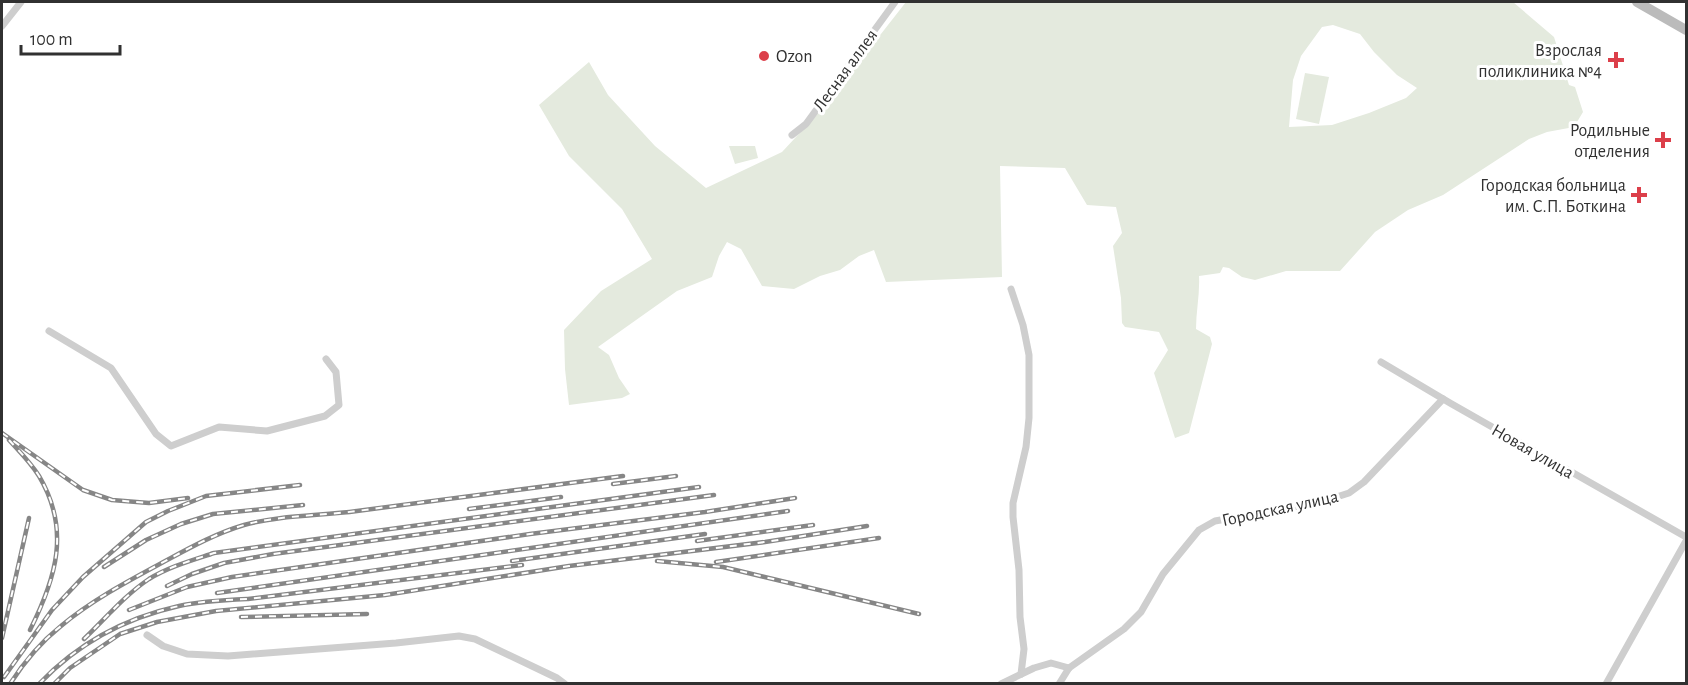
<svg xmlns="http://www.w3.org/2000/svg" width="1688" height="685" viewBox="0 0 1688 685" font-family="'Alegreya Sans',sans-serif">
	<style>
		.green { fill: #e4eade; fill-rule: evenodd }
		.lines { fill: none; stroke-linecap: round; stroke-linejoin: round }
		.minor { stroke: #cecece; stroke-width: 7 }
		.secondary { stroke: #bbb; stroke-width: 10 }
		.rail-casing { stroke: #868686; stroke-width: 4.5 }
		.rail { stroke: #fff; stroke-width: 2; stroke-dasharray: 7; stroke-linecap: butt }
		.poi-dot { fill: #dc3f4a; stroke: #fff; stroke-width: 2 }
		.labels { text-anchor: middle; stroke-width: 6; stroke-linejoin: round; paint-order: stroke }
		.poi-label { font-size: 18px; fill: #313131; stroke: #fff; text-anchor: end }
		.street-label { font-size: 18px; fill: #313131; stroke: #fff }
	</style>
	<rect width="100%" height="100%" fill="#fff"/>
	<g class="green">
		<path d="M906,2H1513L1554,37L1569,85L1575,87L1583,112L1574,127L1547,132L1529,139L1443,195L1408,210L1375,232L1340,271H1286L1255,280L1242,277L1229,268L1223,267L1220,273L1199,276C1200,294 1196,311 1196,329L1210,337L1212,344L1189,433L1175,438L1154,373L1168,350L1159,332L1125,327L1122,323L1121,298L1113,246L1122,233L1116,207L1087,205L1065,168L1000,166L1002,277L886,282L874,250L859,256L840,270L820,276L794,289L762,286L741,249L727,242L719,256L712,277L677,291L598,347L609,355L619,378L630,394L622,398L569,405L565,369L564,330L601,291L652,259L622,209L569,156L539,105L589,62L608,95L655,146L706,188L782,152L823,108ZM1333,25L1360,34L1374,52L1397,75L1417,88L1406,98L1369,113L1332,125L1289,127L1293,80L1301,56L1322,27Z"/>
		<polygon points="1305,73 1329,77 1319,124 1296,119"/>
		<polygon points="729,146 755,146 758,158 735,164"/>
	</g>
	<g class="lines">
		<g class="minor">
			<polyline points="2,26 21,2"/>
			<polyline points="792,135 806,124 895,2"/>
			<polyline points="1011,289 1023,325 1029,355 1029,418 1026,447 1013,503 1013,517 1019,570 1020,617 1024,649 1021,674"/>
			<polyline points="49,331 111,368 156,434 171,446 219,427 267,431 325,416 339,405 336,372 326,359"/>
			<polyline points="1381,362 1450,403 1686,537"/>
			<polyline points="147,635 163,646 187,654 228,656 396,643 459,636 475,639 557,678 565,684"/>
			<polyline points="1001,684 1034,668 1051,663 1069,668"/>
			<polyline points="1059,684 1069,668 1124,629 1141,612 1163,574 1199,530 1215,521 1321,502 1349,493 1364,482 1443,399"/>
			<polyline points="1606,684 1686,541"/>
		</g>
		<polyline class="secondary" points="1637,2 1686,30"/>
		<defs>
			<g id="rail">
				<polyline points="2,433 83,490 112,500 149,503 188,498"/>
				<path d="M9,440C19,451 31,463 39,476C71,530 56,578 30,630"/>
				<polyline points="613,484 676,476"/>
				<polyline points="469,509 561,497"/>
				<polyline points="697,541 813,525"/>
				<polyline points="512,561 705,534"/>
				<polyline points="657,561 723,567 919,614"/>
				<polyline points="716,562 879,538"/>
				<polyline points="104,567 146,540 181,524 213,514 303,505"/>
				<polyline points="167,586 192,574 224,563 273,554 714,495"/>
				<polyline points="217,593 788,511"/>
				<polyline points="129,610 187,587 232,577 530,534 705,512 795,498"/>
				<polyline points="241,617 367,614"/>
				<polyline points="2,638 29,518"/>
				<path d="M84,639C105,619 125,595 149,579C168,567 193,560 214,553L699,487"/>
				<polyline points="4,677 52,610 83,577 146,522 168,511 206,496 300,485"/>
				<path d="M10,684C24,662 41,642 61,626C93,599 132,579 169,559C193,546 217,533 244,525C280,515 320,516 357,511C446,499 534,488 623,476"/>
				<path d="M39,684C77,644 125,618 179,606C201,601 225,600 248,599L522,565"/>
				<polyline points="54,684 70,668 120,634 157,622 216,611 385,595 569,566 765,542 867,526"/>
			</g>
		</defs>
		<use href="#rail" class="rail-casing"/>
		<use href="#rail" class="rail"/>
	</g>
	<g class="poi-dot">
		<circle cx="764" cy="56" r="6"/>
		<path d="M1613 51h6v6h6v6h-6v6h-6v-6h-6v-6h6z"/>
		<path d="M1660 131h6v6h6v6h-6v6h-6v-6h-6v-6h6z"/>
		<path d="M1636 186h6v6h6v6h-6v6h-6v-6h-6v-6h6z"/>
	</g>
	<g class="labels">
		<g class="poi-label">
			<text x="1602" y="56">Взрослая<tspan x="1602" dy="21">поликлиника №4</tspan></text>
			<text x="776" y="62" text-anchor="start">Ozon</text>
			<text x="1650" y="136">Родильные<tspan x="1650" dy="21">отделения</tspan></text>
			<text x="1626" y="191">Городская больница<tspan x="1626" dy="21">им. С.П. Боткина</tspan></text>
		</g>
		<g class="street-label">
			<text transform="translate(845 70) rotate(-54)" y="6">Лесная аллея</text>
			<text transform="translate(1533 451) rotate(30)" y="6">Новая улица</text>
			<text transform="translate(1280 508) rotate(-12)" y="6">Городская улица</text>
		</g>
	</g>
	<rect width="1688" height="685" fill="none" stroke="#313131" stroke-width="6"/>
	<path d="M21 45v9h99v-9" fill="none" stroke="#313131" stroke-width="3"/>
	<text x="30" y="45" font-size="18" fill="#313131" stroke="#ffffff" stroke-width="4.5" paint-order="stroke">100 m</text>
</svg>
